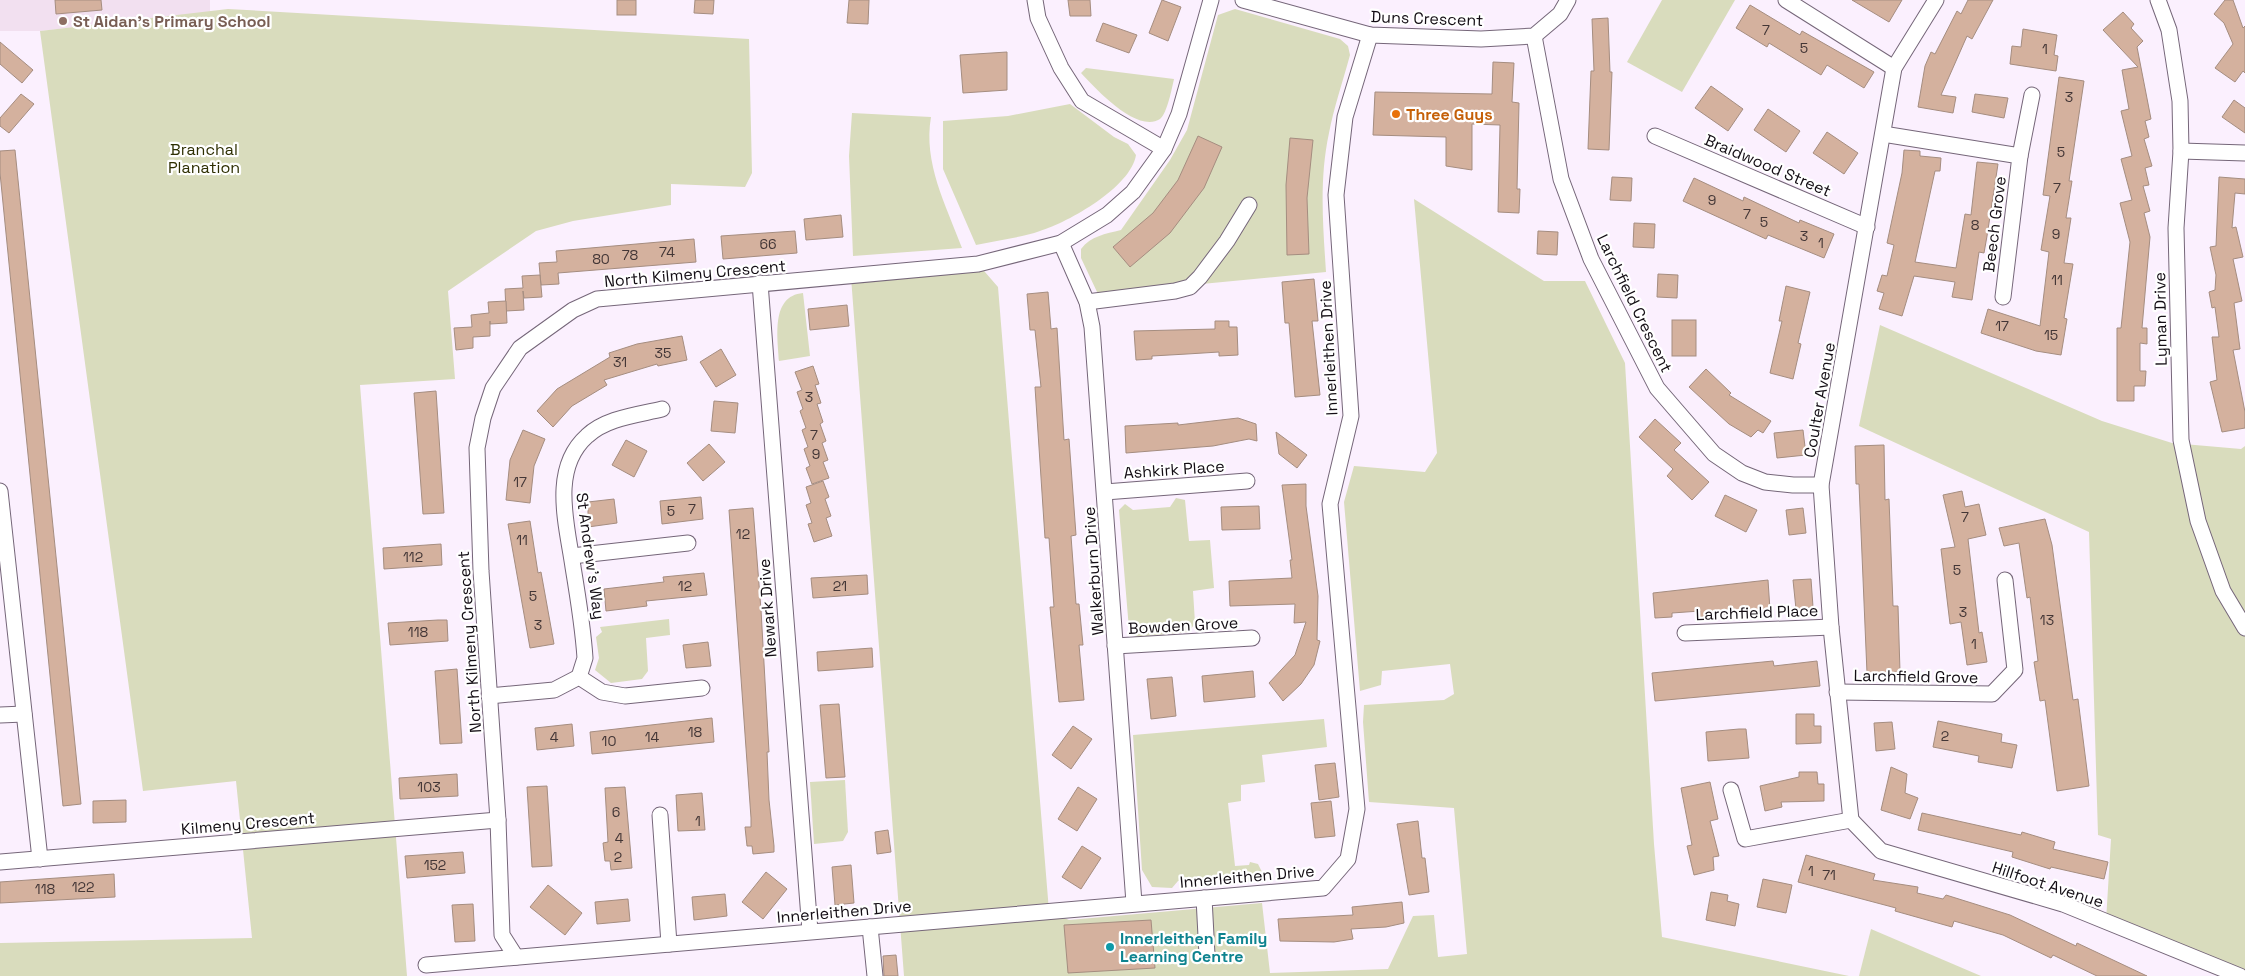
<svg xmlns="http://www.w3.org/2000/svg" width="2245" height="976" viewBox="0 0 2245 976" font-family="'Space Grotesk',sans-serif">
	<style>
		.education { fill: #f2e0f0 }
		.green { fill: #d9dcbd }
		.building { fill: #d4b19e; stroke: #a58d80 }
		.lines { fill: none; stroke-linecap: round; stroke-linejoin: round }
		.street-casing { stroke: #756679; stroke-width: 17 }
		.street { stroke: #fff; stroke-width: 15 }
		.education-dot { fill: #8d6e63; stroke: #fff; stroke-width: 2 }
		.food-dot { fill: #e8710a; stroke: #fff; stroke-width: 2 }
		.culture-dot { fill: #0f9aa8; stroke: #fff; stroke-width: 2 }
		.labels { text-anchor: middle; stroke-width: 4.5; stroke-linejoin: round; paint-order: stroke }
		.number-label { font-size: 14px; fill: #433636 }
		.street-label { font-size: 16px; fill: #130d14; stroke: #fff }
		.education-label { font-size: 16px; font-weight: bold; fill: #785e54; stroke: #fff; text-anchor: start }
		.food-label { font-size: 16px; font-weight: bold; fill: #c56008; stroke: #fff; text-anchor: start }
		.park-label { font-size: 16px; fill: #2e2f02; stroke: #fff }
		.culture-label { font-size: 16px; font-weight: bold; fill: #0d838f; stroke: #fff; text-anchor: start }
	</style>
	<rect width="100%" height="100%" fill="#fbf0fe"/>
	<polygon class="education" points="0,0 210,0 210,12 40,31 0,31"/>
	<g class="green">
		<polygon points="1662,0 1735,0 1682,92 1627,62"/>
		<polygon points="228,9 749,39 752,173 745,187 671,184 671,205 573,221 536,231 448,291 455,379 360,385 407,976 0,976 0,943 252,938 236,781 143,791 40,31"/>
		<path d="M1235,9L1340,39L1348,46L1350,55C1343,81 1334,107 1329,133C1319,179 1323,226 1326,272L1098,294L1081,258V249C1091,236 1105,234 1121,230L1170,160L1187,130L1218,15Z"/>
		<path d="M1086,68L1174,79C1172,88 1167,114 1160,119C1137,134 1095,88 1081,73Z"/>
		<path d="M1070,104L1114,137L1128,144L1136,155C1131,187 1069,222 1040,231C1020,238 997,240 976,245L943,169V121L1008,116Z"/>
		<path d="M852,113L931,117C923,163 946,205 962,248L853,256L849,156Z"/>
		<polygon points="1414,199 1544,281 1585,281 1625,363 1654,844 1662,937 1849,976 904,976 851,277 978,264 998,287 1049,911 1069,920 1262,903 1270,973 1388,969 1413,916 1434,915 1438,957 1467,954 1454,808 1369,802 1363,722 1364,705 1444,700 1454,694 1450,664 1382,671 1381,685 1360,691 1344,502 1354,466 1425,472 1437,453"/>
		<path d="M803,293L810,356L779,361C778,339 770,296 803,293Z"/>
		<polygon points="1880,325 2102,421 2172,443 2241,449 2245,446 2245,976 2106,921 2111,839 2098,835 2089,532 1859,426"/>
		<polygon points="1176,498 1185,500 1189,541 1210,540 1214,588 1193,591 1195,623 1189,632 1136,637 1129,629 1119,510 1125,504 1133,510 1170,507"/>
		<polygon points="669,619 670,635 646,638 648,671 642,679 611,683 595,670 599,658 596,637 602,632 600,627"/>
		<polygon points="1324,719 1327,747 1262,755 1265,782 1241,785 1241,801 1228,803 1235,866 1249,865 1250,862 1258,864 1262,872 1262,880 1224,885 1218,877 1178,881 1172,888 1152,887 1142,870 1133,735"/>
		<polygon points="845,780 848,832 843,841 814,844 810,782"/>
		<polygon points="1871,929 1981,976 1859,976"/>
	</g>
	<g class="building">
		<polygon points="55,0 101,0 102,10 56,14"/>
		<rect x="617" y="0" width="19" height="15"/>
		<polygon points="695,0 714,0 713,14 694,13"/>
		<polygon points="849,0 869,0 868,24 847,23"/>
		<polygon points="1068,0 1090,0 1091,16 1070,16"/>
		<polygon points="1162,0 1181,7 1168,41 1149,33"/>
		<polygon points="1852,0 1902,0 1889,22"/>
		<polygon points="1968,0 1993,0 1972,39 1967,36 1941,95 1956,97 1953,113 1918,107 1925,66 1931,52 1935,54 1957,11 1961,14"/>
		<polygon points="2225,0 2233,0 2243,28 2245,26 2245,73 2243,71 2235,82 2215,68 2233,44 2224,23 2214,14"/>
		<polygon points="1750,5 1800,35 1802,31 1874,72 1864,88 1827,65 1821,75 1769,43 1767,47 1736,28"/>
		<polygon points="2123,12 2134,24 2131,28 2143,41 2137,47 2151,119 2145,121 2149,137 2144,139 2152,166 2145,168 2149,185 2143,186 2150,211 2144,213 2150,237 2142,328 2147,328 2147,344 2140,343 2140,371 2146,371 2145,386 2134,386 2134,401 2117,401 2117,328 2121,328 2130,242 2120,203 2132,200 2121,159 2132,156 2121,111 2129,109 2122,70 2138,67 2103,30"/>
		<polygon points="1608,18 1610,72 1612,72 1609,150 1588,149 1591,71 1594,71 1592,19"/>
		<polygon points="1103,23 1137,35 1129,53 1096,41"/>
		<polygon points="2023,29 2057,35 2054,55 2058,56 2056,71 2010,64 2012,46 2021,47"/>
		<polygon points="0,42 33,70 22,83 0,64"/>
		<polygon points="1007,52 1007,90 963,93 960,55"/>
		<polygon points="1493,62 1514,63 1512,102 1519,103 1517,189 1520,189 1519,213 1498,212 1500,125 1472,124 1472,170 1446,166 1446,137 1373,135 1375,92 1492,94"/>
		<polygon points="2059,77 2084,81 2069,181 2072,181 2066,218 2071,218 2064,263 2073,264 2064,318 2067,319 2061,355 2036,351 1981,333 1988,309 2040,326 2049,252 2041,250 2050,196 2043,195"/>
		<polygon points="1711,86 1743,109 1728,131 1695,108"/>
		<polygon points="21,94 34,104 9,133 0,126 0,118"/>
		<polygon points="1975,94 2008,98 2004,118 1972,112"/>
		<polygon points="2234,100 2245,108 2245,133 2222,117"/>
		<polygon points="1768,109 1800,131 1786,152 1754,130"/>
		<polygon points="1827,132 1858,153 1844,174 1813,153"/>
		<polygon points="1198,136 1222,147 1204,188 1170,233 1130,267 1113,247 1153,213 1178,180"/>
		<polygon points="1290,138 1313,140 1307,198 1309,254 1287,255 1286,185"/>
		<polygon points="15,150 81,804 63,806 0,173 0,151"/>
		<polygon points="1904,150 1920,151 1920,156 1941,158 1940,171 1935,171 1915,262 1956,268 1965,214 1971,215 1977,162 1998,164 1987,236 1984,253 1979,252 1972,300 1952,297 1955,282 1914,276 1902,316 1879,309 1884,293 1877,291 1882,275 1887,276 1894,245 1887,243 1902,173"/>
		<polygon points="1612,177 1632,178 1631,201 1610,200"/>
		<polygon points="2219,177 2245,179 2245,194 2235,193 2232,228 2236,227 2243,257 2233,259 2242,301 2234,303 2240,349 2233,350 2245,412 2245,428 2222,432 2210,382 2217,380 2212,337 2219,337 2215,307 2212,308 2209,292 2215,290 2216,275 2210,247 2216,246"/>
		<polygon points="1694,178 1743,201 1744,197 1799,223 1800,220 1834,234 1824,258 1768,235 1766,239 1683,201"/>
		<polygon points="841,215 843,237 806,240 804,219"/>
		<polygon points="1634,223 1655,224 1654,248 1633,247"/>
		<polygon points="795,231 797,253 723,259 721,236"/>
		<polygon points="1538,231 1558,232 1557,255 1537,254"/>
		<polygon points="694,239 696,262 558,273 559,284 541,285 539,263 557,262 556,251"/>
		<polygon points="1658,274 1678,275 1677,298 1657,297"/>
		<polygon points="540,275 542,297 524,298 523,291 524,310 506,311 505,289 523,288 522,276"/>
		<polygon points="1314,279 1318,321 1312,321 1320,395 1295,397 1289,323 1285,323 1282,282"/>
		<polygon points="1786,286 1810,292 1798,343 1801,344 1793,379 1770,373 1782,321 1779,321"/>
		<polygon points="1048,292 1051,329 1057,328 1064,440 1069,439 1076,535 1071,536 1076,604 1079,604 1083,645 1079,645 1084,700 1059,702 1050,607 1054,607 1049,538 1045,538 1035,387 1041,387 1035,330 1030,330 1027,294"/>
		<polygon points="506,301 507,323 490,324 490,321 490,336 473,337 473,348 456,350 454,328 472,327 471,315 489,313 488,302"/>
		<polygon points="847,305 849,326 810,330 808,309"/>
		<rect x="1672" y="320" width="24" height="36"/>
		<polygon points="1215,321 1229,321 1229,327 1237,327 1238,355 1219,356 1219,352 1187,354 1152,356 1152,359 1136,360 1134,331 1215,329"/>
		<polygon points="682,336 687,360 658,366 657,364 604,380 607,385 572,406 553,427 537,411 557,389 610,357 609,353 637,344"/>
		<polygon points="721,349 736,375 716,387 700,362"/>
		<polygon points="813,366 819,384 815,385 821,403 817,404 823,422 820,424 826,441 822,443 828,460 823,462 829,478 812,484 806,468 810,466 804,449 808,447 802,430 806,428 800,411 803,409 797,392 802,390 795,372"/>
		<polygon points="1706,369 1731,393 1729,395 1771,421 1763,433 1758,430 1751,437 1729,424 1689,387"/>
		<polygon points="436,391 444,513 423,514 414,393"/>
		<polygon points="714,401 738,403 735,433 711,431"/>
		<polygon points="1238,418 1256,424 1257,441 1249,439 1213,446 1126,453 1125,426 1178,423 1178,425"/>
		<polygon points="1655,419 1681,443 1674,450 1709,482 1692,500 1667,476 1673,469 1639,437"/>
		<polygon points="523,430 545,439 534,466 530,503 506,500 510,460"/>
		<polygon points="1803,430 1806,455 1777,458 1774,433"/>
		<polygon points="1276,432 1307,455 1297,468 1279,454"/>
		<polygon points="626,440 647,451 634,477 612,465"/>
		<polygon points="709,444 725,462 703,481 687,463"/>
		<polygon points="1884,445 1885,500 1889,499 1893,606 1898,606 1900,672 1867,673 1859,484 1856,484 1855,446"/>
		<polygon points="823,481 829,497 825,499 831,516 826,518 832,536 814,542 808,524 812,523 806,505 811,503 806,487"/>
		<polygon points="1306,484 1306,506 1318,596 1317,640 1320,641 1314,665 1301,684 1283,701 1269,683 1295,655 1306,622 1294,623 1295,604 1230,606 1229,581 1292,578 1290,560 1292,560 1282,485"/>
		<polygon points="1962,491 1965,507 1979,504 1986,535 1968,539 1979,633 1982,632 1987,662 1967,665 1961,622 1950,624 1941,549 1955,547 1943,495"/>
		<polygon points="1725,495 1757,510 1746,532 1715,516"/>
		<polygon points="701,497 703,519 662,524 660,501"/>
		<polygon points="614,499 617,523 588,527 588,502"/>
		<polygon points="1259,506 1260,529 1222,530 1221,507"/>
		<polygon points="753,508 761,610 769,752 767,752 769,800 774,846 774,852 753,854 752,846 747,846 745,827 751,827 751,818 729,510"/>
		<polygon points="1803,508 1806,533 1789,535 1786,510"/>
		<polygon points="2045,519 2052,545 2073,700 2078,699 2089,786 2057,791 2045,700 2040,701 2034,662 2038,661 2030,597 2027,598 2019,543 2004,546 1999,528"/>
		<polygon points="530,521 538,573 541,572 554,644 530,648 508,524"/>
		<polygon points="441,544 442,565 384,569 383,548"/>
		<polygon points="704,573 707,595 646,601 647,606 606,611 604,589 664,582 663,577"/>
		<polygon points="867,575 868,594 813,598 811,578"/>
		<polygon points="1811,579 1813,607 1796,609 1793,580"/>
		<polygon points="1768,580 1770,610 1700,617 1700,611 1672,613 1672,617 1655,618 1653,593"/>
		<polygon points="438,620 447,620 448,641 390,645 388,623"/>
		<polygon points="708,642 711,666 686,668 683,645"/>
		<polygon points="872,648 873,667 818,671 817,652"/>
		<polygon points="1773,661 1774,666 1817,661 1820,686 1655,701 1652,673"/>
		<polygon points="457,669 462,743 440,744 435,671"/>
		<polygon points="1253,671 1255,697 1204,702 1202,676"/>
		<polygon points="1172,677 1176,716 1151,719 1147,679"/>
		<polygon points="839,704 845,777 826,778 820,705"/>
		<polygon points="1796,714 1814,714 1814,726 1821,726 1821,743 1796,744"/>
		<polygon points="712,718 714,742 592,754 590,732"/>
		<polygon points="1938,721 2002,734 2001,742 2017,745 2012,768 1978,762 1979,756 1933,747"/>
		<polygon points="1892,722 1895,749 1876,751 1874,723"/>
		<polygon points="572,724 574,746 537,750 535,728"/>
		<polygon points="1073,726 1092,739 1071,769 1052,755"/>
		<polygon points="1739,729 1746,729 1749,758 1708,761 1706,732"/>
		<polygon points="1335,763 1339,797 1319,800 1315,765"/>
		<polygon points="1891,767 1907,774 1905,793 1918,798 1910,819 1881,810"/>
		<polygon points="1799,772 1817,772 1818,784 1824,784 1824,801 1781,802 1782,807 1765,811 1760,786 1799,777"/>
		<polygon points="457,774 458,796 400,799 399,778"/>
		<polygon points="1710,782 1718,819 1710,821 1719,856 1713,857 1714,870 1694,875 1687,846 1692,845 1681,788"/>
		<polygon points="547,786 552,866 532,867 527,787"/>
		<polygon points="625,787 632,868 611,870 610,861 605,861 603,843 608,842 605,788"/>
		<polygon points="1078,787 1097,799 1077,831 1058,819"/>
		<polygon points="702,793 705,830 678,831 676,795"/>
		<polygon points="126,800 126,822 93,823 93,801"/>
		<polygon points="1331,801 1335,836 1315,838 1311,803"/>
		<polygon points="1922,813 2021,835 2022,832 2055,842 2053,849 2108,862 2104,879 2051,867 2050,869 2012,857 2013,852 1918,830"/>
		<polygon points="1418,821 1422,858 1425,858 1429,892 1409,895 1397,824"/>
		<polygon points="888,830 891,852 877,854 875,832"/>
		<polygon points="1082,846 1101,858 1081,889 1062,877"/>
		<polygon points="463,852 465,873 407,878 405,856"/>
		<polygon points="1806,855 1875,874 1873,880 1918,887 1917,893 1943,899 1946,895 2010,915 2076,946 2077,943 2147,976 2097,976 2053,955 2051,958 2003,935 1954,921 1952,927 1895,911 1896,908 1798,882"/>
		<polygon points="851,865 854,903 835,905 832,867"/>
		<polygon points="766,872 787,889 763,919 742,902"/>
		<polygon points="114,874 115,897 0,903 0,882"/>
		<polygon points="1763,879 1792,885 1786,913 1757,907"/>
		<polygon points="548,885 582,913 565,935 530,907"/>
		<polygon points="1711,892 1728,895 1727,901 1739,904 1735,926 1706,920"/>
		<polygon points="725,894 727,916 694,920 692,897"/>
		<polygon points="628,899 630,921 597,924 595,902"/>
		<polygon points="1402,902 1404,923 1386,927 1351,929 1353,939 1334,942 1280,941 1278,919 1353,915 1352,907"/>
		<polygon points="473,904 475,941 455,942 452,905"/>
		<polygon points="1151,920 1155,968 1068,973 1064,925"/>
		<polygon points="896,955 898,976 884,976 883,956"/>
	</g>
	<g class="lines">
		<defs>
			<g id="street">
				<polyline points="1035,0 1038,18 1061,68 1082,101 1164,149"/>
				<polyline points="1243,0 1370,35 1481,39 1534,36 1560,14 1568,0"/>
				<polyline points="1786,0 1894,68"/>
				<polyline points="2158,0 2169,30 2180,101 2181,151 2176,228 2181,440 2198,521 2223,591 2245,628"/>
				<polyline points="1534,36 1561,179 1591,259 1657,388 1714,454 1742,473 1765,482 1793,485 1821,485"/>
				<polyline points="1883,134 2020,156 2003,297"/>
				<polyline points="1655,136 1867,227"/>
				<polyline points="2181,151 2245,153"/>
				<polyline points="2020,156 2032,95"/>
				<polyline points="1061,243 1087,302 1092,327 1134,903"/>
				<polyline points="760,283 810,931"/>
				<polyline points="1087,302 1175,291 1190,287 1200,277 1227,241 1249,205"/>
				<polyline points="0,491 40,859"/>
				<polyline points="1105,492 1247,481"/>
				<polyline points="572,556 688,543"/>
				<polyline points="1685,633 1831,627"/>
				<polyline points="1115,646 1252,638"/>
				<path d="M579,677L585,658C583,627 578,597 573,567C567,525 550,469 587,436C606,418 637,415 662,409"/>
				<polyline points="1837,692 1992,694 2015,670 2005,580"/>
				<polyline points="489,696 554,690 579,677 602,692 625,696 702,688"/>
				<polyline points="0,715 24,714"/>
				<polyline points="1731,790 1745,839 1851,820"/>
				<polyline points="660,815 669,944"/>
				<polyline points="1851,820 1831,627 1821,485 1894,68 1936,0"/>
				<polyline points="1851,820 1881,851 2063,904 2240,976"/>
				<polyline points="0,862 498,820"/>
				<polyline points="1204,898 1207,955"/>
				<polyline points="870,927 875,976"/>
				<polyline points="516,957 502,935 498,820 481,571 477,448 483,418 493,388 520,348 573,310 597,299 978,264 1061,243 1107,215 1133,192 1164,149 1179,114 1211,0"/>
				<polyline points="426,965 1323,888 1348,859 1357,809 1330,504 1351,416 1336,195 1345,117 1370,35"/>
			</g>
		</defs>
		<use href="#street" class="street-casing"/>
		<use href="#street" class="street"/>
	</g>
	<circle class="education-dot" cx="63" cy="21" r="5"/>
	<circle class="food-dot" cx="1396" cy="114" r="5"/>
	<circle class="culture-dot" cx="1110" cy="947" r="5"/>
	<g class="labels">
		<g class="number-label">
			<text x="1766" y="35">7</text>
			<text x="1804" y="53">5</text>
			<text x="2045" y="54">1</text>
			<text x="2069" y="102">3</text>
			<text x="2061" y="157">5</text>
			<text x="2057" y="193">7</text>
			<text x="1712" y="205">9</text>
			<text x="1747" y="219">7</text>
			<text x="1764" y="227">5</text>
			<text x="1975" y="230">8</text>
			<text x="2056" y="239">9</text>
			<text x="1804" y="241">3</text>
			<text x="1821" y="248">1</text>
			<text x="768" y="249">66</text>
			<text x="667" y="257">74</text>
			<text x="630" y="260">78</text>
			<text x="601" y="264">80</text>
			<text x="2057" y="285">11</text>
			<text x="2002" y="331">17</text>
			<text x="2051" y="340">15</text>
			<text x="663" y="358">35</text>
			<text x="620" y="367">31</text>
			<text x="809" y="402">3</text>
			<text x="814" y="440">7</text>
			<text x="816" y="459">9</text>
			<text x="520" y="487">17</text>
			<text x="692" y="514">7</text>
			<text x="671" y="516">5</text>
			<text x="1965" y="522">7</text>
			<text x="743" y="539">12</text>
			<text x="522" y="545">11</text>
			<text x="413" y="562">112</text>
			<text x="1957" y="575">5</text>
			<text x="685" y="591">12</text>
			<text x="840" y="591">21</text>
			<text x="533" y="601">5</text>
			<text x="1963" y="617">3</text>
			<text x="2047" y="625">13</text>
			<text x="538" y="630">3</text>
			<text x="418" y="637">118</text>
			<text x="1974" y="649">1</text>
			<text x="695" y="737">18</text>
			<text x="1945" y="741">2</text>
			<text x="554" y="742">4</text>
			<text x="652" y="742">14</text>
			<text x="609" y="746">10</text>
			<text x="429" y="792">103</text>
			<text x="616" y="817">6</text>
			<text x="698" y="826">1</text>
			<text x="619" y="843">4</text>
			<text x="618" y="862">2</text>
			<text x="435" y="870">152</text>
			<text x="1811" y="876">1</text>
			<text x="1829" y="880">71</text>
			<text x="83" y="892">122</text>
			<text x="45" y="894">118</text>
		</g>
		<g class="street-label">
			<text transform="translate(1427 18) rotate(2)" y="6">Duns Crescent</text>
			<text transform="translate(1768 165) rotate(23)" y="6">Braidwood Street</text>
			<text transform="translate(1994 224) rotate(-83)" y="6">Beech Grove</text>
			<text transform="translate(695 273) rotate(-5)" y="6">North Kilmeny Crescent</text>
			<text transform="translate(1635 303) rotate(64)" y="6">Larchfield Crescent</text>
			<text transform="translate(2160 319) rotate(-91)" y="6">Lyman Drive</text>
			<text transform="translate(1328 348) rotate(-93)" y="6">Innerleithen Drive</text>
			<text transform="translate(1819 400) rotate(-80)" y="6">Coulter Avenue</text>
			<text transform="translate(1174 469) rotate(-4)" y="6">Ashkirk Place</text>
			<text transform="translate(591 556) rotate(82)" y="6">St Andrew's Way</text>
			<text transform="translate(1093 571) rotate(-94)" y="6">Walkerburn Drive</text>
			<text transform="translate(767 608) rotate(-94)" y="6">Newark Drive</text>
			<text transform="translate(1757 612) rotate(-2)" y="6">Larchfield Place</text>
			<text transform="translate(1183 625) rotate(-3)" y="6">Bowden Grove</text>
			<text transform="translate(469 642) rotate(-94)" y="6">North Kilmeny Crescent</text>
			<text transform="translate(1916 676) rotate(1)" y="6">Larchfield Grove</text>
			<text transform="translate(248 823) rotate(-5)" y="6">Kilmeny Crescent</text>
			<text transform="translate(1247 876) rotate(-5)" y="6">Innerleithen Drive</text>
			<text transform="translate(2048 884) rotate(18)" y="6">Hillfoot Avenue</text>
			<text transform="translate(844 911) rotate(-5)" y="6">Innerleithen Drive</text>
		</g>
		<g class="education-label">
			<text x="73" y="27">St Aidan's Primary School</text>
		</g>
		<g class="food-label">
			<text x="1406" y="120">Three Guys</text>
		</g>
		<g class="park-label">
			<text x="204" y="155">Branchal<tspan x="204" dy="18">Planation</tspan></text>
		</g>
		<g class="culture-label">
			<text x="1120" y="944">Innerleithen Family<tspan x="1120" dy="18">Learning Centre</tspan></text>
		</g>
	</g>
</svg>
